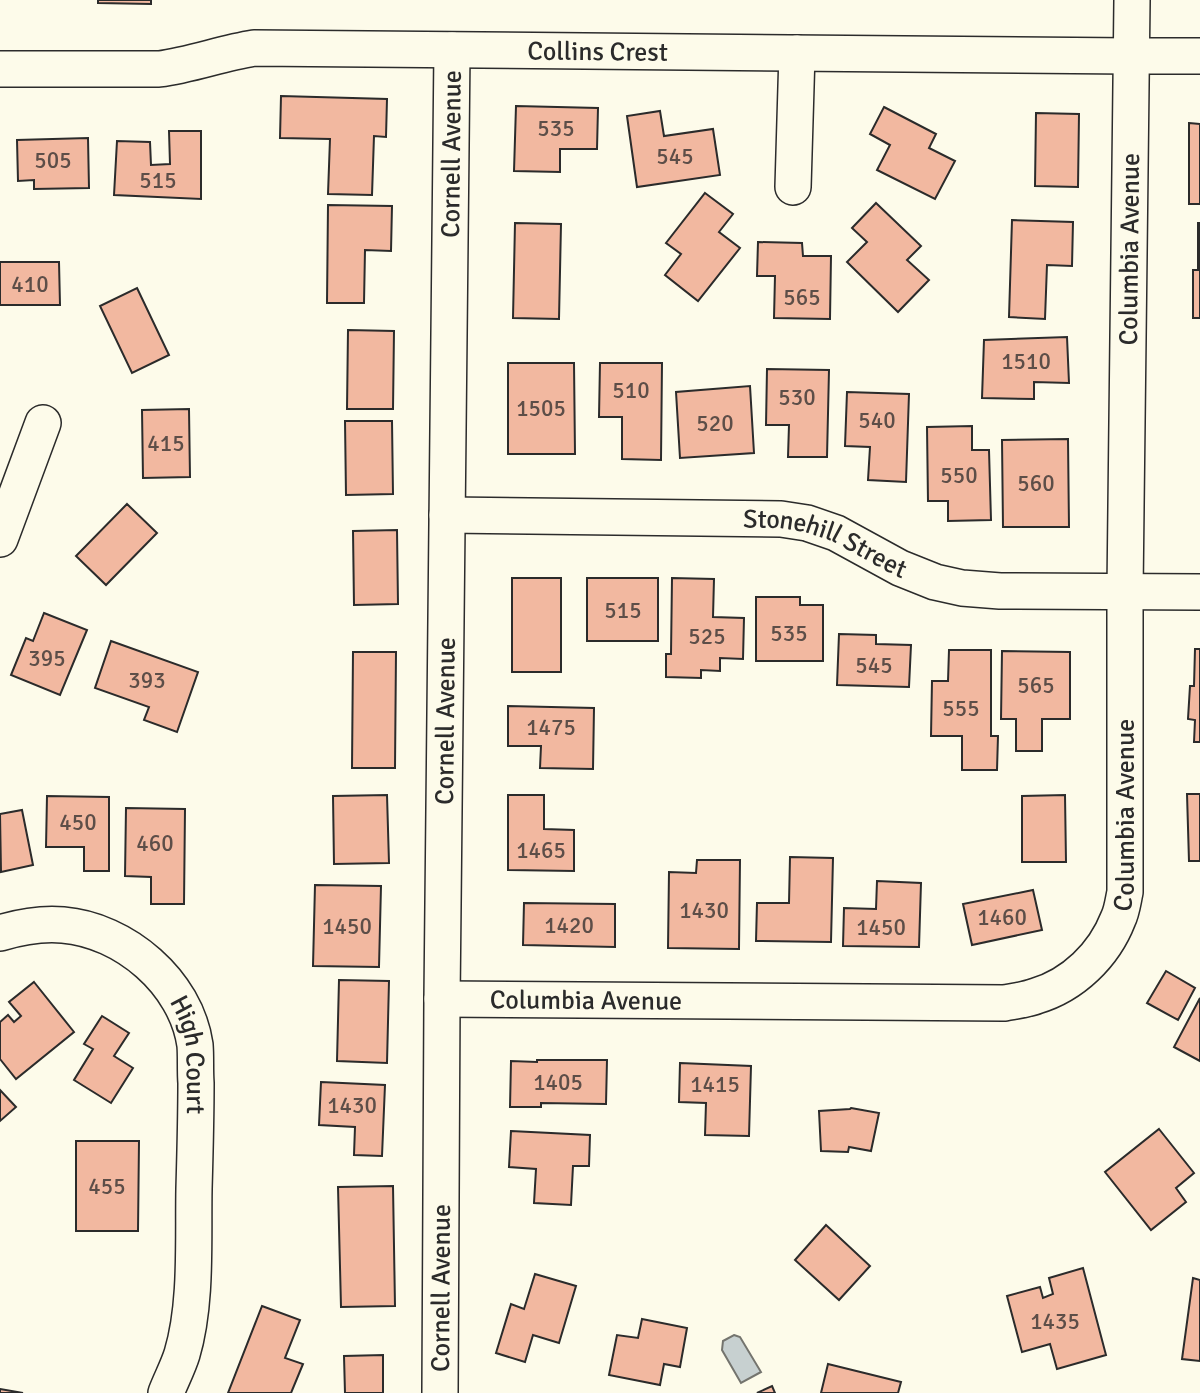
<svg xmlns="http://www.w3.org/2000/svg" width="1200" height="1393" viewBox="0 0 1200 1393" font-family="Signika,sans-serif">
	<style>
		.water { fill: #c7d0d0; stroke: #74746e; stroke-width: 2 }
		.building { fill: #f2b8a0; stroke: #2b2b2b; stroke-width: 2 }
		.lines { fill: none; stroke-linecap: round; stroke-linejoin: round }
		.minor-casing { stroke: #2b2b2b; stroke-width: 38 }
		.minor { stroke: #fdfbea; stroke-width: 35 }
		.labels { text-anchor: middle; stroke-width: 5; stroke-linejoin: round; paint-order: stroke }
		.number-label { font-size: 23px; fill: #5d4e48 }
		.street-label { font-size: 26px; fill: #2b2b2b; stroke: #fdfbea }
	</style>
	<rect width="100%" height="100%" fill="#fdfbea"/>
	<polygon class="water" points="734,1335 740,1337 761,1372 741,1383 722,1350 723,1341"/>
	<g class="building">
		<polygon points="98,0 151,0 151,4 98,3"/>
		<polygon points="281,96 387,99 386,137 374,136 372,195 328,194 330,139 280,138"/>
		<polygon points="516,106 598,108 597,149 560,149 560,172 514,171"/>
		<polygon points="884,107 936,134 929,148 955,161 935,199 877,170 890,145 870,134"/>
		<polygon points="660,111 664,136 713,129 720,175 637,187 627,116"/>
		<polygon points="1036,113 1079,114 1078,187 1035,186"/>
		<polygon points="1189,123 1200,124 1200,204 1189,204"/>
		<polygon points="169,131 201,131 201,199 114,195 117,141 150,142 151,165 170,164"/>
		<polygon points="88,138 89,188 34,189 34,180 18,181 17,140"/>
		<polygon points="705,193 733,214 719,232 740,248 698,301 665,275 681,254 666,243"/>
		<polygon points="876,203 921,246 907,260 929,280 898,312 847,262 867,242 852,228"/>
		<polygon points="328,205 392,206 391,251 365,250 364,303 327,303"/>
		<polygon points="1012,220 1073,222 1072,266 1047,265 1045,319 1009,317"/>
		<polygon points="515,223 561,224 559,319 513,318"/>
		<polygon points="1198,223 1200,223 1200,318 1193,318 1193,270 1198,270"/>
		<polygon points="758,242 802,243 803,256 831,256 830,319 774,318 775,276 757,276"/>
		<polygon points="0,262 59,262 60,305 0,305"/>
		<polygon points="137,288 169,355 132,373 100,306"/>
		<polygon points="348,330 394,331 393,409 347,409"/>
		<polygon points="1067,337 1069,383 1034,382 1034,399 982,398 984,340"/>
		<polygon points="508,363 574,363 575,454 508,454"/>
		<polygon points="600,363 662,363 661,460 622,459 622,417 599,417"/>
		<polygon points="767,369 829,370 827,457 788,457 789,425 766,425"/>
		<polygon points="750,386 754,453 680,458 676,392"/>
		<polygon points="847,392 909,394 906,482 868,480 870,447 845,446"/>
		<polygon points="189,409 190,477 143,478 142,410"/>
		<polygon points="345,421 392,421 393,494 346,495"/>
		<polygon points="972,426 972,450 989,450 991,520 948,521 948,501 928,501 927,427"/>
		<polygon points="1068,439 1069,527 1003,527 1002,440"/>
		<polygon points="127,504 157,533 106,585 76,556"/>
		<polygon points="397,530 398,604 354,605 353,531"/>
		<rect x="512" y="578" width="49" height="94"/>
		<rect x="587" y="578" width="71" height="63"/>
		<polygon points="672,578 714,579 713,617 744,618 743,659 720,658 720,671 701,670 701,678 666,677 666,654 671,654"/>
		<polygon points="756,597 800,597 800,605 823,605 823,661 756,661"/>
		<polygon points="44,613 87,630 60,695 11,675 26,638 33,641"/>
		<polygon points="839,634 876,635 876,644 911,645 909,687 837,685"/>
		<polygon points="111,641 198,672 177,732 144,720 149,707 95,688"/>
		<polygon points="1195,649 1200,649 1200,742 1194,742 1195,720 1188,719 1190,686 1194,686"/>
		<polygon points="949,650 991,650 991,736 998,736 997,770 962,770 962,736 931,736 932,681 948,681"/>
		<polygon points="1002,651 1070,652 1070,719 1042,719 1042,751 1016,751 1016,719 1001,719"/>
		<polygon points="353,652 396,652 395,768 352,768"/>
		<polygon points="508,706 594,708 593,769 540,768 541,746 508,746"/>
		<polygon points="1187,794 1200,794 1200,861 1189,861"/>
		<polygon points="387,795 389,863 334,864 333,796"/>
		<polygon points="508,795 544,795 544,829 574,830 574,871 508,870"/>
		<polygon points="1065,795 1066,862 1022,862 1022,796"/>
		<polygon points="47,796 109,797 109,871 84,871 84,847 46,847"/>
		<polygon points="126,808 185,809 184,904 151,904 151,877 125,876"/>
		<polygon points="22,810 33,865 1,872 0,814"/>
		<polygon points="790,857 833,858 831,942 756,941 757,903 789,903"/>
		<polygon points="697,860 740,860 739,949 668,948 669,872 696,873"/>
		<polygon points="877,881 921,883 919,947 843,946 844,908 876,909"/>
		<polygon points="315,885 381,886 379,967 313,966"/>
		<polygon points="1033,890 1042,930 972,945 963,904"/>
		<polygon points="524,903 615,904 615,947 523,945"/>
		<polygon points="1166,971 1195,988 1178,1020 1147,1003"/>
		<polygon points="339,980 389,981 387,1063 337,1061"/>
		<polygon points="34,982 74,1032 16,1079 0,1059 0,1022 8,1015 14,1022 21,1016 9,1002"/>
		<polygon points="1200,998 1200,1061 1174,1047"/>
		<polygon points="102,1016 129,1033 114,1056 133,1068 111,1103 74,1080 93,1049 84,1044"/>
		<polygon points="537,1060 607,1060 606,1104 541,1103 541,1107 510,1107 511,1061 537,1062"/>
		<polygon points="680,1063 751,1066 749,1136 705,1135 706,1103 679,1102"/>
		<polygon points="321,1082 385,1085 382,1156 354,1155 355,1127 319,1125"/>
		<polygon points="0,1090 16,1107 0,1121"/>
		<polygon points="851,1108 879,1113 871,1151 849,1147 848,1152 821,1151 819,1111 850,1109"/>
		<polygon points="1159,1129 1194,1173 1176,1188 1186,1202 1151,1230 1105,1172"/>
		<polygon points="511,1131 590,1135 589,1166 573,1166 571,1205 534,1203 536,1169 509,1167"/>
		<polygon points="76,1141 139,1141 138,1231 76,1231"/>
		<polygon points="393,1186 395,1306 341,1307 338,1187"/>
		<polygon points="826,1225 870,1266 839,1300 795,1260"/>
		<polygon points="1083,1268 1106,1355 1057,1369 1050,1344 1022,1352 1007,1296 1040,1287 1043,1298 1053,1294 1049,1278"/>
		<polygon points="535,1274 576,1286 559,1343 533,1335 525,1362 496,1353 511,1304 524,1309"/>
		<polygon points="1193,1278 1200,1280 1200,1361 1182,1359"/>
		<polygon points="262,1306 300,1320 285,1358 303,1364 291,1393 228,1393"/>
		<polygon points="642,1319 687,1328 680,1367 664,1364 660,1385 609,1375 617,1335 638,1338"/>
		<polygon points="383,1355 383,1393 345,1393 344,1356"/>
		<polygon points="828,1364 901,1382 898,1393 821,1393"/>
		<polygon points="772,1386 775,1393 757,1393"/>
		<polygon points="0,1389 23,1393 0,1393"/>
	</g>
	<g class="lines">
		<defs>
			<g id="minor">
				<path id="s1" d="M0,69H159C191,65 222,53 254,48L1131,56H1200"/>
				<polyline points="793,187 797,53"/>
				<path id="s2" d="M447,515L781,519L807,523L836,533L900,568L935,582L962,588L1000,591L1200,592"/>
				<polyline points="0,539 43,423"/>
				<path id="s3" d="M0,933C20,927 41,923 63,925C124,930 186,982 195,1045C196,1057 195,1070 196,1083C196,1118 195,1154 194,1189C193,1240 197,1304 182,1354C178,1367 171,1380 166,1393"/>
				<path id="s4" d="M442,999L1004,1003C1014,1001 1026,1000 1036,996C1073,985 1104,955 1118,919C1122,911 1123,901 1125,892V591L1132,0"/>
				<path id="s5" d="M440,1393L442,999L452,50"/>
			</g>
		</defs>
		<use href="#minor" class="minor-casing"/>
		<use href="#minor" class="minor"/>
	</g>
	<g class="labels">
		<g class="number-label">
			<text x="556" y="136">535</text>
			<text x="675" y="164">545</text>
			<text x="53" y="168">505</text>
			<text x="158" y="188">515</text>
			<text x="30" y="292">410</text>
			<text x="802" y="305">565</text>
			<text x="1026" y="369">1510</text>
			<text x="631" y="398">510</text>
			<text x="797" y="405">530</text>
			<text x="541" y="416">1505</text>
			<text x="877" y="428">540</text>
			<text x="715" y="431">520</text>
			<text x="166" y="451">415</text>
			<text x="959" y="483">550</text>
			<text x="1036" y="491">560</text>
			<text x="623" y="618">515</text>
			<text x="789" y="641">535</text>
			<text x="707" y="644">525</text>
			<text x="47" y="666">395</text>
			<text x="874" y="673">545</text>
			<text x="147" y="688">393</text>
			<text x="1036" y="693">565</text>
			<text x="961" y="716">555</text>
			<text x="551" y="735">1475</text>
			<text x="78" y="830">450</text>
			<text x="155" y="851">460</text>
			<text x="541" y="858">1465</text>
			<text x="704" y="918">1430</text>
			<text x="1002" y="925">1460</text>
			<text x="569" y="933">1420</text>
			<text x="347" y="934">1450</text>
			<text x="881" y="935">1450</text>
			<text x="558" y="1090">1405</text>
			<text x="715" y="1092">1415</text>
			<text x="352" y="1113">1430</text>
			<text x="107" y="1194">455</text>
			<text x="1055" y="1329">1435</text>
		</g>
		<g class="street-label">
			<text dy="9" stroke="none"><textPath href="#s1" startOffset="600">Collins Crest</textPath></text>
			<text dy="9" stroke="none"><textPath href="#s5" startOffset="1239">Cornell Avenue</textPath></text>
			<text dy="9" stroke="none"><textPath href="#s4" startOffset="1382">Columbia Avenue</textPath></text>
			<text dy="9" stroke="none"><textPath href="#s2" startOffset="383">Stonehill Street</textPath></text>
			<text dy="9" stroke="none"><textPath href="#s5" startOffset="672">Cornell Avenue</textPath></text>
			<text dy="9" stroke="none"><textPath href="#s4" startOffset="816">Columbia Avenue</textPath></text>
			<text dy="9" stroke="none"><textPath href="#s4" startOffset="144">Columbia Avenue</textPath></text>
			<text dy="9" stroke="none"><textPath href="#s3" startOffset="264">High Court</textPath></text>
			<text dy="9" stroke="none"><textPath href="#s5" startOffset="105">Cornell Avenue</textPath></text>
		</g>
	</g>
</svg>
